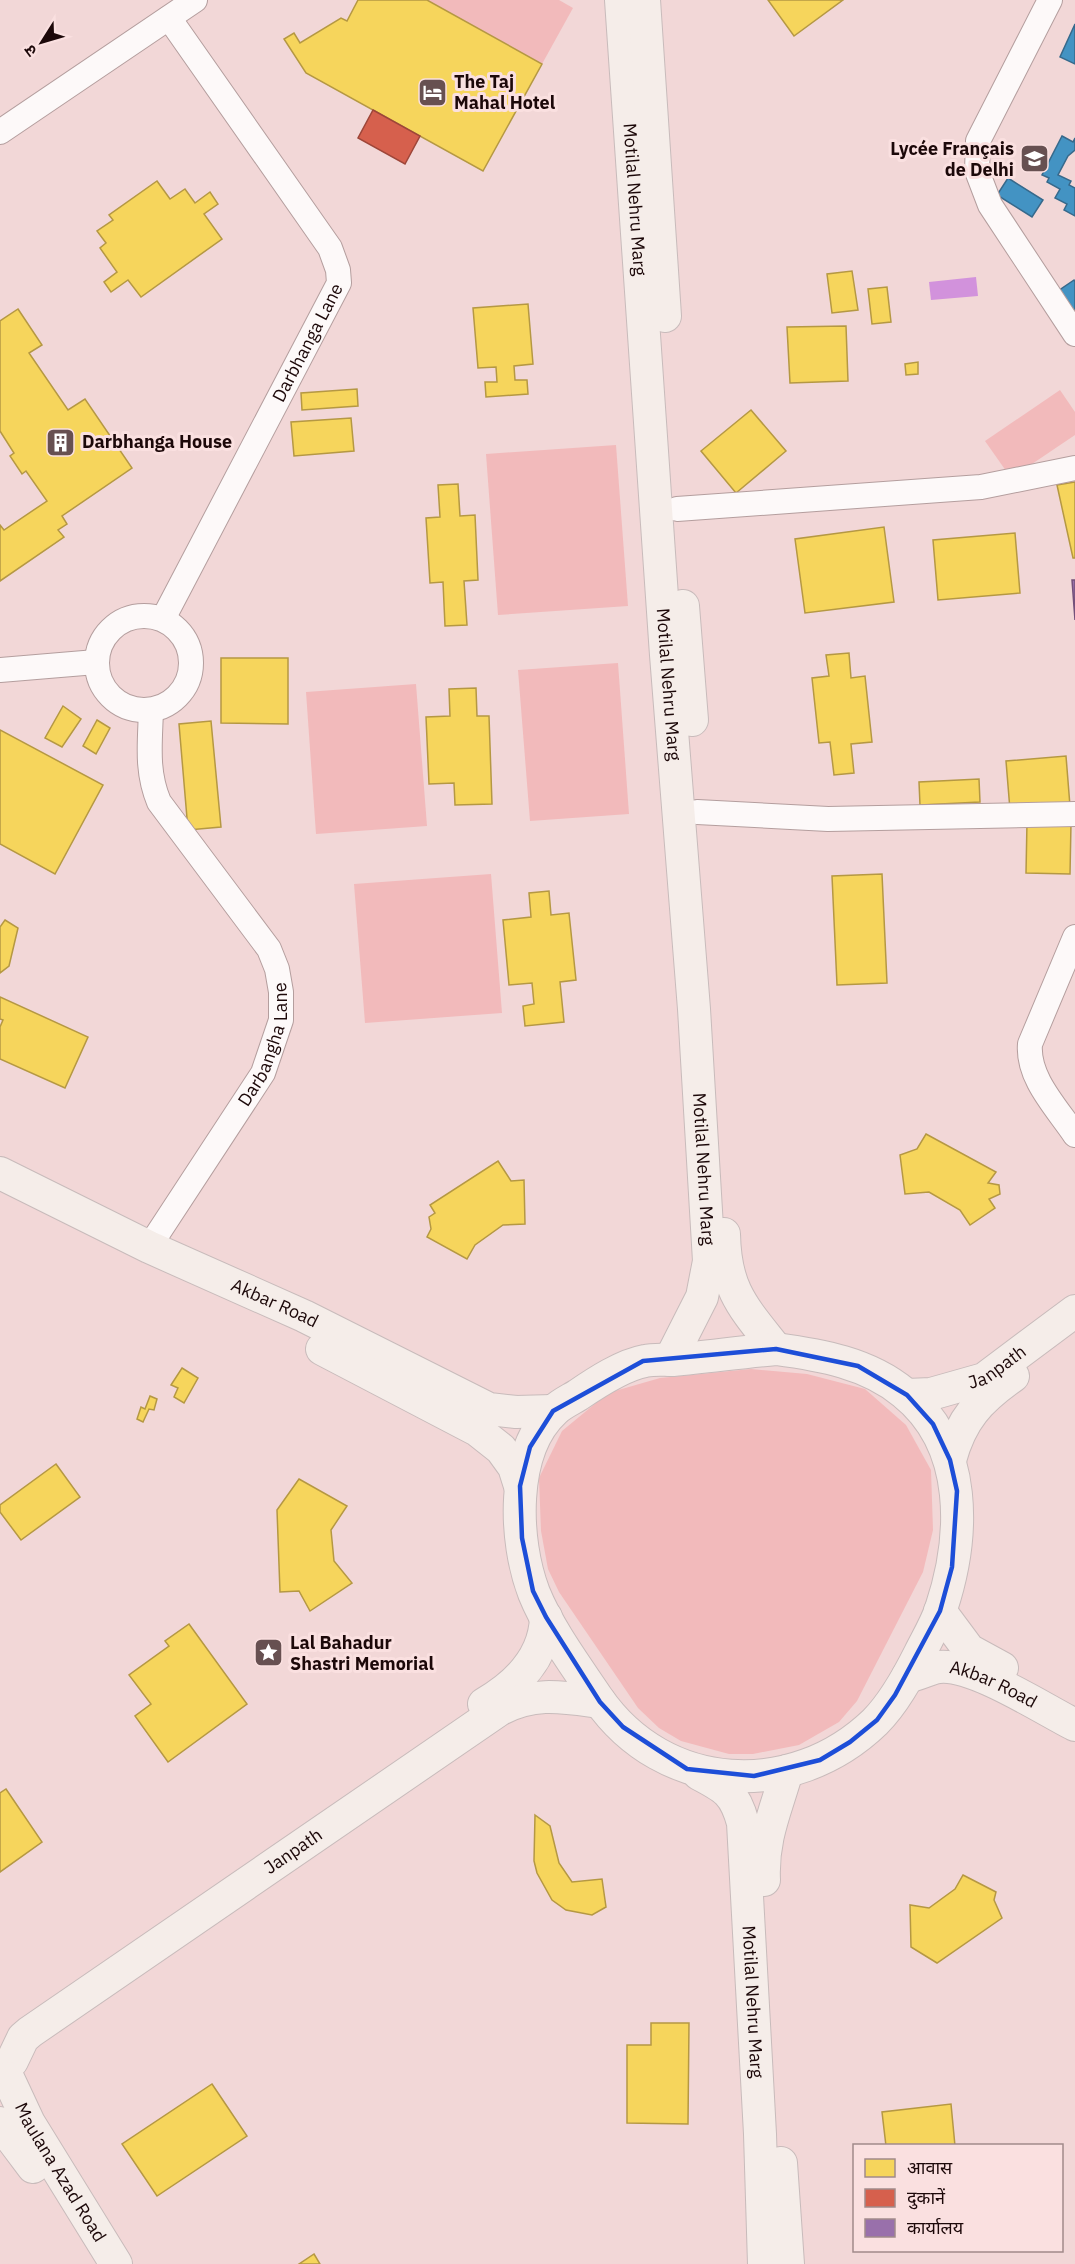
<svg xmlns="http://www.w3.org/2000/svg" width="1075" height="2264" viewBox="0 0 1075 2264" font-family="'IBM Plex Sans','Noto Sans Devanagari',sans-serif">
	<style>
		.green { fill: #f2babb }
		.water { fill: #d292dc }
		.homes { fill: #f6d55c; stroke: #b59843; stroke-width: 1.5 }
		.shops { fill: #d6604d; stroke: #9e4639; stroke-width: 1.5 }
		.offices { fill: #9970ab; stroke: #74517a; stroke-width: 1.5 }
		.schools { fill: #4393c3; stroke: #37698b; stroke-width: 1.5 }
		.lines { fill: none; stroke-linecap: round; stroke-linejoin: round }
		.minor-casing { stroke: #b49e9e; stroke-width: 26 }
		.major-casing { stroke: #c8bbbb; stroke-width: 34 }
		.minor { stroke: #fdf9f9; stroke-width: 24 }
		.major { stroke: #f5ede9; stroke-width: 32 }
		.marked { fill: none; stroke: #1d4ed8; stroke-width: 4.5; stroke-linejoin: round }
		.labels { text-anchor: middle; stroke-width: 6; stroke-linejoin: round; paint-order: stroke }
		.poi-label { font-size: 18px; font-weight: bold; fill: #1c0809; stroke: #fae0e0; text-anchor: start }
		.street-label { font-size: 18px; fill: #1c0809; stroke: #fae0e0 }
	</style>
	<rect width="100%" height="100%" fill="#f2d7d7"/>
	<g class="green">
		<polygon points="427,0 559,0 573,8 542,64"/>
		<polygon points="1060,390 1075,412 1075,435 1011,478 985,441"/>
		<polygon points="616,445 628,606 498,615 486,454"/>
		<polygon points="618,663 629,814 530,821 518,670"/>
		<polygon points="416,684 427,826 316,834 306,692"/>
		<polygon points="491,874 502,1013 365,1023 354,884"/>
		<polygon points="751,1369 807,1374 865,1389 906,1425 931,1470 933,1530 923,1572 857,1701 839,1722 799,1745 753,1754 729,1754 681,1741 659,1728 638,1708 559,1592 548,1569 541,1531 539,1478 562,1431 608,1393 660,1378"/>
	</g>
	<polygon class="water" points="976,277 978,296 931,300 929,282"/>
	<g class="homes">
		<polygon points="358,0 427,0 542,64 483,171 306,73 284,39 294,33 300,43 341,18 347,21"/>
		<polygon points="768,0 843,0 794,36"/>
		<polygon points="157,181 170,199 185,189 195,203 210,192 218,204 204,214 222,239 141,297 128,280 111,292 104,282 117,272 100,248 106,243 97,231 113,220 109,215"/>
		<polygon points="852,271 858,310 832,313 827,274"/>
		<polygon points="887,287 891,322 872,324 868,289"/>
		<polygon points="528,304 533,364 514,366 515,380 527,380 528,394 486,397 485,382 497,382 496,367 478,368 473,308"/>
		<polygon points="18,309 42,345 29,353 68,410 85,399 132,468 62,516 67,524 58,530 64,537 0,581 0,525 4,530 47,501 26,471 22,474 10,456 14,453 0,431 0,321"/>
		<polygon points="846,326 848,381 790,383 787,327"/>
		<polygon points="918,362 918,374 906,375 905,364"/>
		<polygon points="357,389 358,406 302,410 301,393"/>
		<polygon points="751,410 786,451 736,493 701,451"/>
		<polygon points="351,418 354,451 294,456 291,422"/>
		<polygon points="1075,482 1075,558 1073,558 1057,485"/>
		<polygon points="458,484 460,516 475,515 478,580 464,581 467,625 445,626 443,582 430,583 426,518 440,517 438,485"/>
		<polygon points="884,527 894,602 805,613 795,539"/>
		<polygon points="1015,533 1020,593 938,600 933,540"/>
		<polygon points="849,653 851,678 865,676 872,742 851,744 854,773 834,775 830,742 819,743 812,678 829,676 826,655"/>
		<polygon points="221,658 288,658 288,724 221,723"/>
		<polygon points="476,688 477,716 489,716 492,804 455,805 454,783 429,784 426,717 450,716 449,689"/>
		<polygon points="63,706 81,719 62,747 45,738"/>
		<polygon points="97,720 110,728 96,754 83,746"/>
		<polygon points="211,721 221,827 188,830 179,724"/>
		<polygon points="0,730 103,785 55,874 0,844"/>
		<polygon points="1066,756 1070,806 1010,810 1006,761"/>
		<polygon points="979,779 980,802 920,805 919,782"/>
		<polygon points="1027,822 1071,823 1070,874 1026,873"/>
		<polygon points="882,874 887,983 837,985 832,876"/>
		<polygon points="549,891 551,915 569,913 576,980 560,982 564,1022 525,1026 523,1006 534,1004 532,983 509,985 503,920 531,917 529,893"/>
		<polygon points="5,920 18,928 9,966 0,973 0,927"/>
		<polygon points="0,997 88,1037 65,1088 0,1059 0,1027 3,1020 0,1019"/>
		<polygon points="926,1134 996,1172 988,1183 999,1185 1000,1194 989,1199 995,1208 970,1225 960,1210 929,1192 905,1194 900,1155 917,1149"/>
		<polygon points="498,1161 511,1181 524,1180 525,1224 503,1225 475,1245 467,1259 427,1237 431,1229 429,1217 435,1213 430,1205"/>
		<polygon points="182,1368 198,1378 184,1403 174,1397 178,1388 171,1385"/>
		<polygon points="150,1396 157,1399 154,1410 149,1409 143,1422 137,1419 141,1407 145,1409"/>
		<polygon points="56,1464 80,1497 21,1540 0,1512 0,1505"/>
		<polygon points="299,1479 347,1506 331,1530 334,1561 352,1583 310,1611 299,1591 280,1592 277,1510"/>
		<polygon points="189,1624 247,1704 168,1762 135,1716 151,1704 129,1675 169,1646 165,1641"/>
		<polygon points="6,1789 42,1842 0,1872 0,1793"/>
		<polygon points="535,1815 550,1826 559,1863 572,1882 602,1879 606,1907 592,1915 566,1910 552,1900 537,1873 534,1861"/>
		<polygon points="963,1875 996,1892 994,1900 1002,1918 937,1963 911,1947 910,1905 929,1908 955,1889"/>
		<polygon points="651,2023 689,2023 688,2124 627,2123 627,2045 651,2045"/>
		<polygon points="212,2084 247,2136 157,2196 122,2144"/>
		<polygon points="951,2104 955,2146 886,2146 882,2112"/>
		<polygon points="314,2254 320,2264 299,2264"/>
	</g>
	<polygon class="shops" points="373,110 420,136 405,164 358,138"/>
	<polygon class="offices" points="1072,580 1075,580 1075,620"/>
	<g class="schools">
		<polygon points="1075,24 1075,64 1060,57"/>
		<polygon points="1062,136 1073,142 1075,138 1075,150 1068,156 1058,175 1071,181 1069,185 1075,188 1075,216 1064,210 1067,204 1055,198 1060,189 1047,182 1049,178 1042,175"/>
		<polygon points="1008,178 1043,200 1032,217 997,195"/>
		<polygon points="1074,280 1075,282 1075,315 1058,291"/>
	</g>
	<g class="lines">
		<defs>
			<g id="minor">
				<polyline points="1050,0 978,141 977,171 990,205 1075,334"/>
				<polyline points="0,132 195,0"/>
				<polyline points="677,509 981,487 1075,468"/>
				<circle cx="144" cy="663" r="47"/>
				<path id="s1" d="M163,619L339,283L338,270L330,248L169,18"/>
				<polyline points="0,670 96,662"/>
				<polyline points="697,812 828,819 1075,814"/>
				<path d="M1075,937L1030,1044C1027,1078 1057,1108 1075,1135"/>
				<path id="s2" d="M149,1247L263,1073L281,1020V992L277,969L269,949L159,802C146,771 150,743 151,710"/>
			</g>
			<g id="major">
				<path id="s3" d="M621,0L666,655L694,1009L709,1261L702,1297L670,1360"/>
				<polyline points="644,0 665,316"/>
				<polyline points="683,606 692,720"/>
				<path id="s4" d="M0,1173L149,1247L304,1316L489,1409L516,1412L553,1411"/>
				<path d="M724,1234C725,1290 743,1307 776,1349"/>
				<polyline points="322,1349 477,1430 501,1449 514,1467 520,1486"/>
				<path d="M776,1349C821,1355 868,1363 904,1393C969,1445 965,1537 941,1609C936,1624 927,1639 920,1653C908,1677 894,1703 875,1722C793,1801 664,1794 598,1699C576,1666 549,1630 534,1593C514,1541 510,1451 555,1410C561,1404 570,1400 578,1395C597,1382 623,1365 645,1361C654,1359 664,1360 673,1360C707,1357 741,1352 776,1349Z"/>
				<path id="s5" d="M907,1395L931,1394L984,1379L1075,1311"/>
				<path d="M950,1460C961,1419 979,1400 1013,1376"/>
				<polyline points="940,1611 969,1650 1002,1668"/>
				<path id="s6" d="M908,1676C919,1675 929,1668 939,1667C973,1663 1043,1709 1075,1725"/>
				<path d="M484,1704C517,1685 545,1657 546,1617"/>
				<path id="s7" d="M699,1774C726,1788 735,1793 743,1823L760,2134L764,2264"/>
				<path d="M764,1880C762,1838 776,1810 787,1771"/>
				<path id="s8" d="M12,2061L23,2038L30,2032L499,1710C534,1691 563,1697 600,1702"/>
				<path id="s9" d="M8,2078L29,2123L116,2264"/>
				<polyline points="0,2123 33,2167"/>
				<polyline points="781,2163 788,2264"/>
			</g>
		</defs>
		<use href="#minor" class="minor-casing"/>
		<use href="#major" class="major-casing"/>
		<use href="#minor" class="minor"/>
		<use href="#major" class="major"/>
	</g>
	<path class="marked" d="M776,1349L858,1366L907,1395L933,1424L950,1460L957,1491L952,1567L940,1611L895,1695L877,1720L850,1742L820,1760L754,1776L687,1769L623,1727L600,1702L546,1617L533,1591L522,1538L520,1486L530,1447L553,1411L643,1361Z"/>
	<defs>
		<symbol id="hotel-square" viewBox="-11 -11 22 22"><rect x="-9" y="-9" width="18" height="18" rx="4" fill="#675051" stroke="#fae0e0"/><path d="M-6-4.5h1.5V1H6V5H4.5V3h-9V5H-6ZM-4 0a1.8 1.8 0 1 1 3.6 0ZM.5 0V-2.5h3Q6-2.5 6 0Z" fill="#fff"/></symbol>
		<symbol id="school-square" viewBox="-11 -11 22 22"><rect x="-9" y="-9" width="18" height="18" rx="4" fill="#675051" stroke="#fae0e0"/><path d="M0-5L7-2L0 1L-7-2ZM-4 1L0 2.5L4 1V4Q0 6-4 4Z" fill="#fff"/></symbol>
		<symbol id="building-square" viewBox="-11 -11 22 22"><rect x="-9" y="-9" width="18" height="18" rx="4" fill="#675051" stroke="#fae0e0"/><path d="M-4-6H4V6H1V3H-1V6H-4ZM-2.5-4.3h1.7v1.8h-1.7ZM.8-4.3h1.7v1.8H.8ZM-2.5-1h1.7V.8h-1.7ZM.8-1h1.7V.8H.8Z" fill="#fff"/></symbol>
		<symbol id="sight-square" viewBox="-11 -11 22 22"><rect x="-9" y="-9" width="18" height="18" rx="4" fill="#675051" stroke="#fae0e0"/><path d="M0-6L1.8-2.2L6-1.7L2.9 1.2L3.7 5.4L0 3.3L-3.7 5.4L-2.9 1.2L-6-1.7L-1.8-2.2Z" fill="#fff"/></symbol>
	</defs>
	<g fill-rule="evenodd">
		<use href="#hotel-square" x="416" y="76" width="33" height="33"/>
		<use href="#school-square" x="1018" y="142" width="33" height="33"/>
		<use href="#building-square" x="44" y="426" width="33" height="33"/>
		<use href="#sight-square" x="252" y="1636" width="33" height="33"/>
	</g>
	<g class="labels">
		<g class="poi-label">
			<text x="454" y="88">The Taj<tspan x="454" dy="21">Mahal Hotel</tspan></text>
			<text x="1014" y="155" text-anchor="end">Lycée Français<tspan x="1014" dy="21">de Delhi</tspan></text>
			<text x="82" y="448">Darbhanga House</text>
			<text x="290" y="1649">Lal Bahadur<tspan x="290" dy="21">Shastri Memorial</tspan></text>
		</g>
		<g class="street-label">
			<text dy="6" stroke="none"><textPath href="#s3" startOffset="200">Motilal Nehru Marg</textPath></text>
			<text dy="6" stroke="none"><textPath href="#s1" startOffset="312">Darbhanga Lane</textPath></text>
			<text dy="6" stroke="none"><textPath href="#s3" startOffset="686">Motilal Nehru Marg</textPath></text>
			<text dy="6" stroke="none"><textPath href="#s2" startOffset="236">Darbangha Lane</textPath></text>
			<text dy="6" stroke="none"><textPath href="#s3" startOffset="1172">Motilal Nehru Marg</textPath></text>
			<text dy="6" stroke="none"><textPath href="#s4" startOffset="304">Akbar Road</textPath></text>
			<text dy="6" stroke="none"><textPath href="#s5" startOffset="96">Janpath</textPath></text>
			<text dy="6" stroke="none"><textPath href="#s6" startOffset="90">Akbar Road</textPath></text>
			<text dy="6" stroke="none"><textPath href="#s8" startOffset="354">Janpath</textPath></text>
			<text dy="6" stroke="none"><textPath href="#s7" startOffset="248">Motilal Nehru Marg</textPath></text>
			<text dy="6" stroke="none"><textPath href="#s9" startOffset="108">Maulana Azad Road</textPath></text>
		</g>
	</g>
	<rect x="853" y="2144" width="210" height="108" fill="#fae0e0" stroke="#a18a8a" stroke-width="1.5"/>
	<rect x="865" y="2159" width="30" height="18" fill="#f6d55c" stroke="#a18a8a" stroke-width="1.5"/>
	<text x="907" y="2174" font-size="18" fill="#1c0809">आवास</text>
	<rect x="865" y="2189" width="30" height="18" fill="#d6604d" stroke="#a18a8a" stroke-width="1.5"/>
	<text x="907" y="2204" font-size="18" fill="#1c0809">दुकानें</text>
	<rect x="865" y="2219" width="30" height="18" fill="#9970ab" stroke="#a18a8a" stroke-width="1.5"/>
	<text x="907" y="2234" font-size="18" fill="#1c0809">कार्यालय</text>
	<g transform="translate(42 42) rotate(233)" stroke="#fae0e0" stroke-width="4.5" paint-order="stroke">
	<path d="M0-4.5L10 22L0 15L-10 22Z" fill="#1c0809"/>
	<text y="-9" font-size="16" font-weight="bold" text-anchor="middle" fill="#1c0809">उ</text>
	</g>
</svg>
